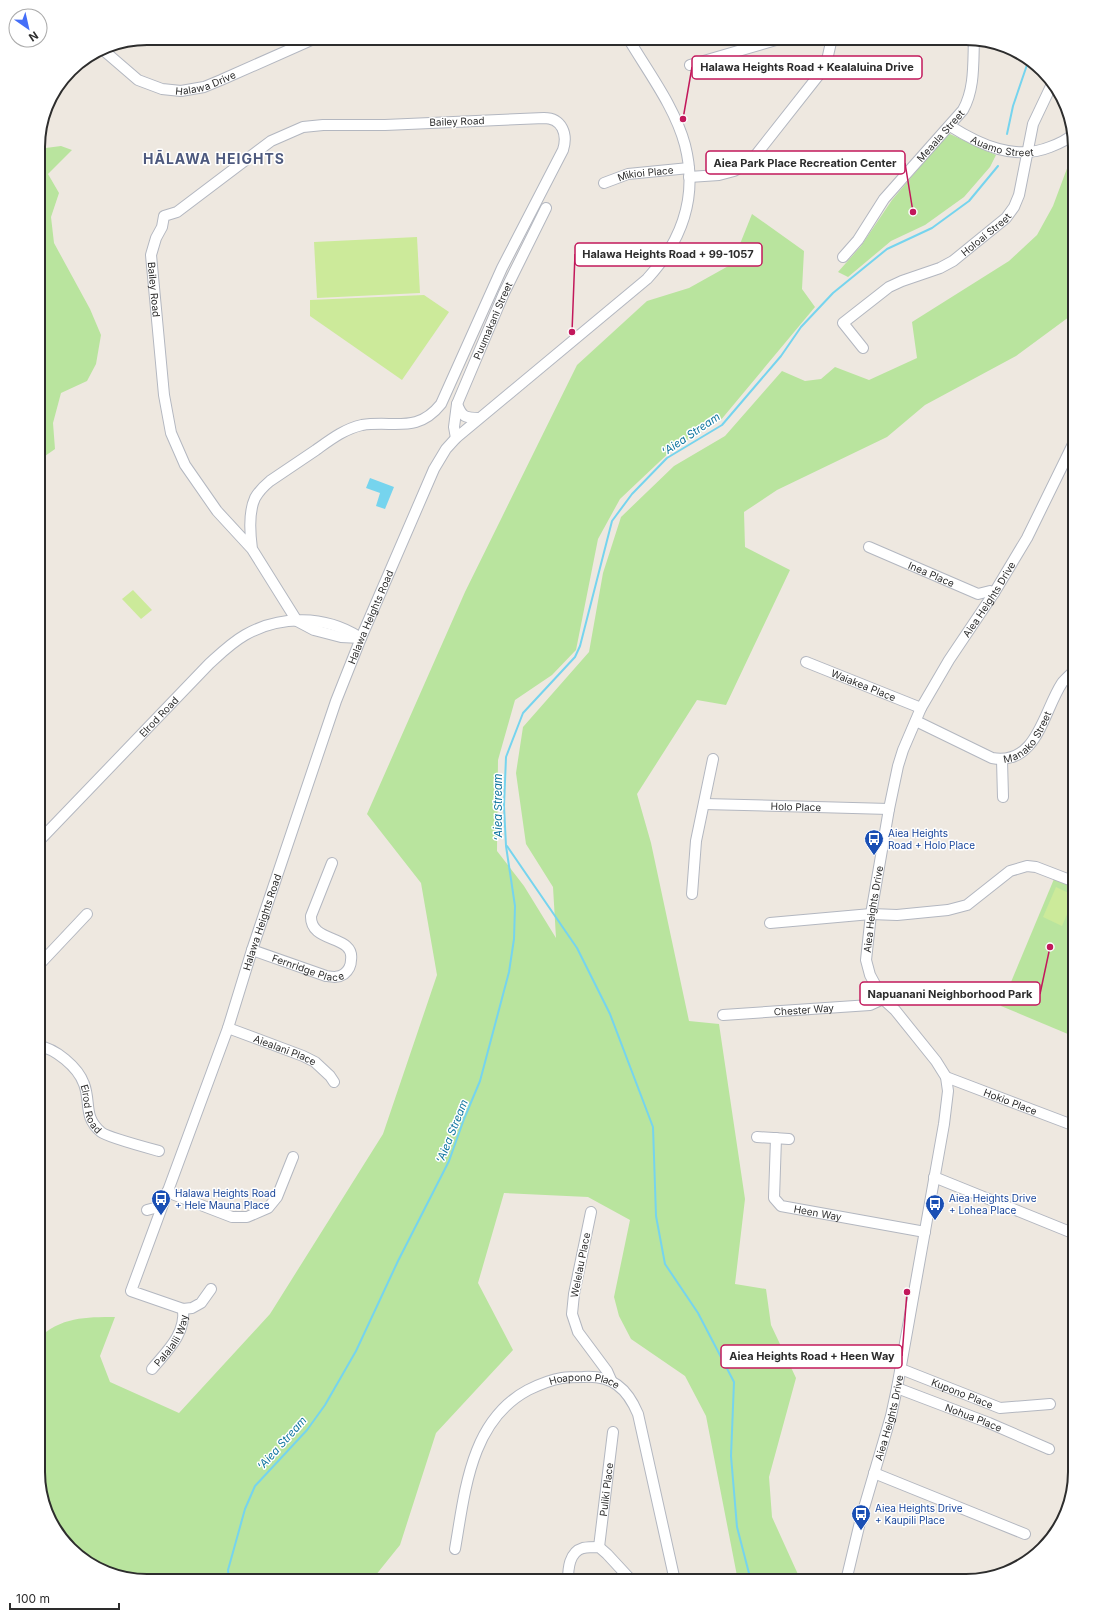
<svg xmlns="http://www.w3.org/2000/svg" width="1113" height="1619" viewBox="0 0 1113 1619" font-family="Inter,sans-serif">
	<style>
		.green { fill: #b9e49e }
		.pitch { fill: #ccea9a }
		.water { fill: #76d4ee }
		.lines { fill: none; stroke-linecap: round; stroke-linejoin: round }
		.stream { stroke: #76d4ee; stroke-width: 2 }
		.minor-casing { stroke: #b3b7c0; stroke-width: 12 }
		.minor { stroke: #fff; stroke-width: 10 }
		.labels { text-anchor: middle; stroke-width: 3; stroke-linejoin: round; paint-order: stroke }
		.street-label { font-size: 10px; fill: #2d2d2d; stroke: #fff }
		.transit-label { font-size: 10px; fill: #164399; stroke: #fff; text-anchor: start }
		.water-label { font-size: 11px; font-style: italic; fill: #0f759f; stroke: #fff }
		.district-label { font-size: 14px; font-weight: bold; letter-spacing: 1px; fill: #4d597e; stroke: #fff }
		.rim { fill: none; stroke: #2d2d2d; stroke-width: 2 }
		.leader { fill: none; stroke: #c2185b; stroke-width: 1.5 }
		.callout-dot { fill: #c2185b; stroke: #fff; stroke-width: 1.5 }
		.callout { fill: #fff; stroke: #c2185b; stroke-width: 1.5 }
		.callout-label { font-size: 11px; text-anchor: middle; font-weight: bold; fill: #2d2d2d }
	</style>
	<rect width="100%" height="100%" fill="#eee8e0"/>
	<g class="green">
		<polygon points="950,134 996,155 990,167 964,197 925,225 891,241 848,277 838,272 861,246 892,200 946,136"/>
		<polygon points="61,146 72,150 48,174 59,193 51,217 54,243 90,309 101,335 96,364 87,381 61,393 53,423 55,449 38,461 38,149"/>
		<path d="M1075,147V307L1073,314L1016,356L925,405L887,437L777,490L744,512L745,547L790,570L726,705L697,700L637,794L651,843L689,1021L719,1024L745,1199L735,1284L766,1289L771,1325L796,1378L769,1477L772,1517L801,1581H738L706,1416L685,1376L631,1339L619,1316L614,1297L630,1220L588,1197L504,1193L478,1283L513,1350L436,1433L400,1545L371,1581H140L87,1563L53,1526L38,1472V1339C60,1317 86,1317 115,1317L100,1356L110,1382L179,1413L270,1314L383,1134L437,975L421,883L367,814L465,592L577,365L647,301L689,288L732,264L752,214L804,251L802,289L815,307L720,421L675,447L620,499L598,539L576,650L552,675L515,700L498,760L497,851L524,886L556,938L553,887L526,844L516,773L523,727L589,652L603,573L621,517L674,466L725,436L782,371L805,381L821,379L835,367L869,380L917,358L912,322L1009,261L1037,235L1053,206Z"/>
		<polygon points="38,496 45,554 38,559"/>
		<polygon points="1054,879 1075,888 1075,1037 1001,1006"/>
	</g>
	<g class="pitch">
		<polygon points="417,237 420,293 317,298 314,242"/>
		<polygon points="424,295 449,312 402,380 310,316 310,300"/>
		<polygon points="133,590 152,610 141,619 122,599"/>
		<polygon points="1056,887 1075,896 1062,926 1043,917"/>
	</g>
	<polygon class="water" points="370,478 394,487 385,509 376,506 380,493 366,488"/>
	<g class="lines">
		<g class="stream">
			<polyline points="1007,134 1013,106 1029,59"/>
			<polyline points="507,846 577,948 610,1014 653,1127 656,1216 665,1264 698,1313 734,1382 731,1456 737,1527 751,1581"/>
			<polyline points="229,1581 228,1570 245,1509 255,1486 307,1430 325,1405 356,1351 398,1261 449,1161 464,1119 480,1081 509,972 514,939 515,906 506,846 504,806 506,757 523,713 575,657 580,646 612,521 632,494 667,458 722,425 781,356 801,327 833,293 887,249 932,228 969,201 998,166"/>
		</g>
		<defs>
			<g id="minor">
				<path id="s1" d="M102,49L138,80L162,89L181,91L204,87L221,80L316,38"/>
				<polyline points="690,65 783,38"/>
				<path id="s2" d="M950,126C980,145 1015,161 1050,147C1058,144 1066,141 1072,135"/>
				<polyline points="689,177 719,175 734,171 746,164 755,156 822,71 827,60 832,38"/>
				<path id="s3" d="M604,183L628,174L689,168"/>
				<path id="s4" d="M843,257L858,240L884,199L963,110C975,89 973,62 974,39"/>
				<path id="s5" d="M863,348L843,323L889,287L902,281L940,268L953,261L1006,218L1014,207L1019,195L1033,124L1052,84"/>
				<path d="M457,404C462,417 465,418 479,418"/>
				<path id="s6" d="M456,438L454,427L457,404L504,293L546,208"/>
				<path id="s7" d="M869,547L978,594L990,591L994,593"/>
				<path id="s8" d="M252,549C250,534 248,513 255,498C259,491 264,486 270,481C285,471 301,460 316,450C330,440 344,429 362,425C394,420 417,434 441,404L502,268L563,150C568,134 562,118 544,118L385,125H323L303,127L271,141L177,212L164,216L162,227L156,238L151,255L164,395L171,433L185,465L217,511L252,549L297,621L314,630L341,637L361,638"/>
				<path id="s9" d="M806,662L921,708"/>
				<path id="s10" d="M916,721L992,758C1037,766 1043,712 1062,683C1065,679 1071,674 1075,670"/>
				<polyline points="1002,760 1003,797"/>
				<path id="s11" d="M704,804L889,809"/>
				<path id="s12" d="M38,842L209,664C220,654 231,643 245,635C280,615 325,615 359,637"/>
				<polyline points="692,894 696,841 713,759"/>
				<polyline points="770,923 871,914 897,915 948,910 967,905 1010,871 1027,866 1036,867 1075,882"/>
				<path id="s13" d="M252,950L326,976C333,977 338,978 344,974C349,970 351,966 351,960C355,934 310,944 311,916L332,863"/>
				<polyline points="38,966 87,914"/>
				<path id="s14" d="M723,1015L870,1005L883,999"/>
				<path id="s15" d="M228,1028L303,1056L315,1062L330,1076L334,1082"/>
				<path id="s16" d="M38,1046C55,1048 78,1067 84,1084C91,1102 83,1117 101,1132C107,1137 148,1148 159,1151"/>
				<path id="s17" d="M946,1077L1075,1126"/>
				<polyline points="757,1137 789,1139"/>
				<path id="s18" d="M776,1138L774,1198L781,1206L925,1232"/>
				<polyline points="934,1177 1075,1234"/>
				<polyline points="167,1192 232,1217 247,1217 268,1208 277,1197 293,1157"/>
				<polyline points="147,1210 162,1206"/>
				<polyline points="591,1212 574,1294 572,1314 578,1332 607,1371 611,1380"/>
				<path id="s19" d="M211,1289L201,1303L192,1308L183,1309L131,1291L228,1028L252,950L336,701L361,638L434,469L446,449L456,438L647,279C682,241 698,196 685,145C675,107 648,72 628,38"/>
				<path id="s20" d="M152,1369C167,1351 186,1334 183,1309"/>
				<path id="s21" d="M901,1369L1000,1408L1050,1404"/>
				<path id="s22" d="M897,1388L989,1423L1049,1449"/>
				<polyline points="874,1473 1025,1534"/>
				<path id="s23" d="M599,1547L613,1432"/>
				<path id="s24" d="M455,1549C465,1492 470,1421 528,1390C538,1385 550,1380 562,1378C568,1377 576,1377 583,1377C612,1375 627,1388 638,1414L675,1581"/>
				<path d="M568,1581C568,1569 569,1552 583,1548C588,1547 594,1547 599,1547L607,1554L632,1581"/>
				<path id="s25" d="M846,1581L861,1518L891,1416L897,1388L944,1124L948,1091L946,1077L936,1061L895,1010L883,999L870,975L866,960L871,914L889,809L898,766L903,750L921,708L949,660L994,593L1027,538L1075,440"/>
			</g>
		</defs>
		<use href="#minor" class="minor-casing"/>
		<use href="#minor" class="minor"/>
	</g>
	<defs>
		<symbol id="bus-pin" viewBox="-11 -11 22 30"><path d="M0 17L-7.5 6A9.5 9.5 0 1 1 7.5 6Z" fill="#1a4fb4" stroke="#fff"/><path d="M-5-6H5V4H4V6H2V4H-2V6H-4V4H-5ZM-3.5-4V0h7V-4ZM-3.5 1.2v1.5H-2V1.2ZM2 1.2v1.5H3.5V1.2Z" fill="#fff"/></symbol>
	</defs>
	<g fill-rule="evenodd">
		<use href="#bus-pin" x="863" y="828" width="22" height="30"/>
		<use href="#bus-pin" x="150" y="1188" width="22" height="30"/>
		<use href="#bus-pin" x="924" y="1193" width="22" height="30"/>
		<use href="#bus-pin" x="850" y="1503" width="22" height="30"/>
	</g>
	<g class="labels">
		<g class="street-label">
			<text dy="4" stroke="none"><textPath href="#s1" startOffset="118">Halawa Drive</textPath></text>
			<text transform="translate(457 121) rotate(-2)" y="4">Bailey Road</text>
			<text dy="4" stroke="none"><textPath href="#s4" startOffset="156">Meaala Street</textPath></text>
			<text dy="4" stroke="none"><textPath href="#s2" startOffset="57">Auamo Street</textPath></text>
			<text dy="4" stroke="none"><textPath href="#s3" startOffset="43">Mikioi Place</textPath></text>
			<text dy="4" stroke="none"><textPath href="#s5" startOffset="202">Holoai Street</textPath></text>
			<text dy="4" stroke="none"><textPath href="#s8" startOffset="1078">Bailey Road</textPath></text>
			<text dy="4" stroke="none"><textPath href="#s6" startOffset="125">Puumakani Street</textPath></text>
			<text dy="4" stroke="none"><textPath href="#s7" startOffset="68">Inea Place</textPath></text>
			<text dy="4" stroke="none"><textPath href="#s25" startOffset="1046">Aiea Heights Drive</textPath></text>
			<text dy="4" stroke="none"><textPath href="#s19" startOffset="807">Halawa Heights Road</textPath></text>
			<text dy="4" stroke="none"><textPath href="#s9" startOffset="62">Waiakea Place</textPath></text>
			<text dy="4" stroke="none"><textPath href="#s12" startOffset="174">Elrod Road</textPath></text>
			<text dy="4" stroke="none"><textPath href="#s10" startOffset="130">Manako Street</textPath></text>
			<text dy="4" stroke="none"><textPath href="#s11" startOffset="92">Holo Place</textPath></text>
			<text dy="4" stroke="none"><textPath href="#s25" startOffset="710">Aiea Heights Drive</textPath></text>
			<text dy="4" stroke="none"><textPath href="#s19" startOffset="483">Halawa Heights Road</textPath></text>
			<text dy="4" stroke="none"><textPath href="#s13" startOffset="59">Fernridge Place</textPath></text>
			<text dy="4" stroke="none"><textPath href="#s14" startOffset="81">Chester Way</textPath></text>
			<text dy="4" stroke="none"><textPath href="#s15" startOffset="61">Aiealani Place</textPath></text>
			<text dy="4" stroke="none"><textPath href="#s17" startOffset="69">Hokio Place</textPath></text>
			<text dy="4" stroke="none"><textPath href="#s16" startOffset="88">Elrod Road</textPath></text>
			<text dy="4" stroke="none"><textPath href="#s18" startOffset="108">Heen Way</textPath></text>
			<text transform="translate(580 1265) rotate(-79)" y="4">Welelau Place</text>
			<text dy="4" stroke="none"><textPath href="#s20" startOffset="35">Palaialii Way</textPath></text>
			<text dy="4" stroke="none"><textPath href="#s24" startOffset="241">Hoapono Place</textPath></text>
			<text dy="4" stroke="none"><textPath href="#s21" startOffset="66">Kupono Place</textPath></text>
			<text dy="4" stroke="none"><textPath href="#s25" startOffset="169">Aiea Heights Drive</textPath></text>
			<text dy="4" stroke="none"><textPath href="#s22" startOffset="82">Nohua Place</textPath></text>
			<text dy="4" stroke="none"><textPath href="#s23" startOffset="58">Puliki Place</textPath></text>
		</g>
		<g class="transit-label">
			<text x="888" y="837">Aiea Heights<tspan x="888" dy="12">Road + Holo Place</tspan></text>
			<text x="175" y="1197">Halawa Heights Road<tspan x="175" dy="12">+ Hele Mauna Place</tspan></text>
			<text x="949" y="1202">Aiea Heights Drive<tspan x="949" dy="12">+ Lohea Place</tspan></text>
			<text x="875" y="1512">Aiea Heights Drive<tspan x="875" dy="12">+ Kaupili Place</tspan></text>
		</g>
		<g class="water-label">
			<text transform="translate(691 434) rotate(-34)" y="4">ʻAiea Stream</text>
			<text transform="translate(498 807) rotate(-90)" y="4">ʻAiea Stream</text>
			<text transform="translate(452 1131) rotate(-68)" y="4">ʻAiea Stream</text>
			<text transform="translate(282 1443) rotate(-48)" y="4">ʻAiea Stream</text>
		</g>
		<g class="district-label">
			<text x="214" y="164">HĀLAWA HEIGHTS</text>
		</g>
	</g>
	<path d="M0 0H1113V1619H0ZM147 45H966A102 102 0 0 1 1068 147V1472A102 102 0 0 1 966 1574H147A102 102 0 0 1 45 1472V147A102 102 0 0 1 147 45Z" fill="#fff" fill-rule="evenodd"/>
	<path class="rim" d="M147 45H966A102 102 0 0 1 1068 147V1472A102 102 0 0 1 966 1574H147A102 102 0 0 1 45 1472V147A102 102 0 0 1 147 45Z"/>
	<path class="leader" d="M683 119L692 67M913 212L905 163M572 332L575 254M1050 947L1040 994M907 1292L902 1356"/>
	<g class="callout-dot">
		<circle cx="683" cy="119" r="4"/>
		<circle cx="913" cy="212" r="4"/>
		<circle cx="572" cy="332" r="4"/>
		<circle cx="1050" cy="947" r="4"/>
		<circle cx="907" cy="1292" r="4"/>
	</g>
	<g class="callout">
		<rect x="692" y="56" width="230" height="23" rx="4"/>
		<rect x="706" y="151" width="199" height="23" rx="4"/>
		<rect x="575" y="243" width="187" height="23" rx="4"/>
		<rect x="860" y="982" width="180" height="23" rx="4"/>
		<rect x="721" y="1345" width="181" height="23" rx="4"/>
	</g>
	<g class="callout-label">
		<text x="807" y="71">Halawa Heights Road + Kealaluina Drive</text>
		<text x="805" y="167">Aiea Park Place Recreation Center</text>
		<text x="668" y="258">Halawa Heights Road + 99-1057</text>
		<text x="950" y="998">Napuanani Neighborhood Park</text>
		<text x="812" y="1360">Aiea Heights Road + Heen Way</text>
	</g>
	<g transform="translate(28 28) rotate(146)"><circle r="19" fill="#ffffff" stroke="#ababab"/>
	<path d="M0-3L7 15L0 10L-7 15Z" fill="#446ef8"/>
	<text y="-6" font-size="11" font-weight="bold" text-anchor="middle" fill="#2d2d2d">N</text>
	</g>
	<path d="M10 1603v6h109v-6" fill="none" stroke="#2d2d2d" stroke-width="2"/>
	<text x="16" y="1603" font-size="12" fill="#2d2d2d" stroke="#ffffff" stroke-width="3" paint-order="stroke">100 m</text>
</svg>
